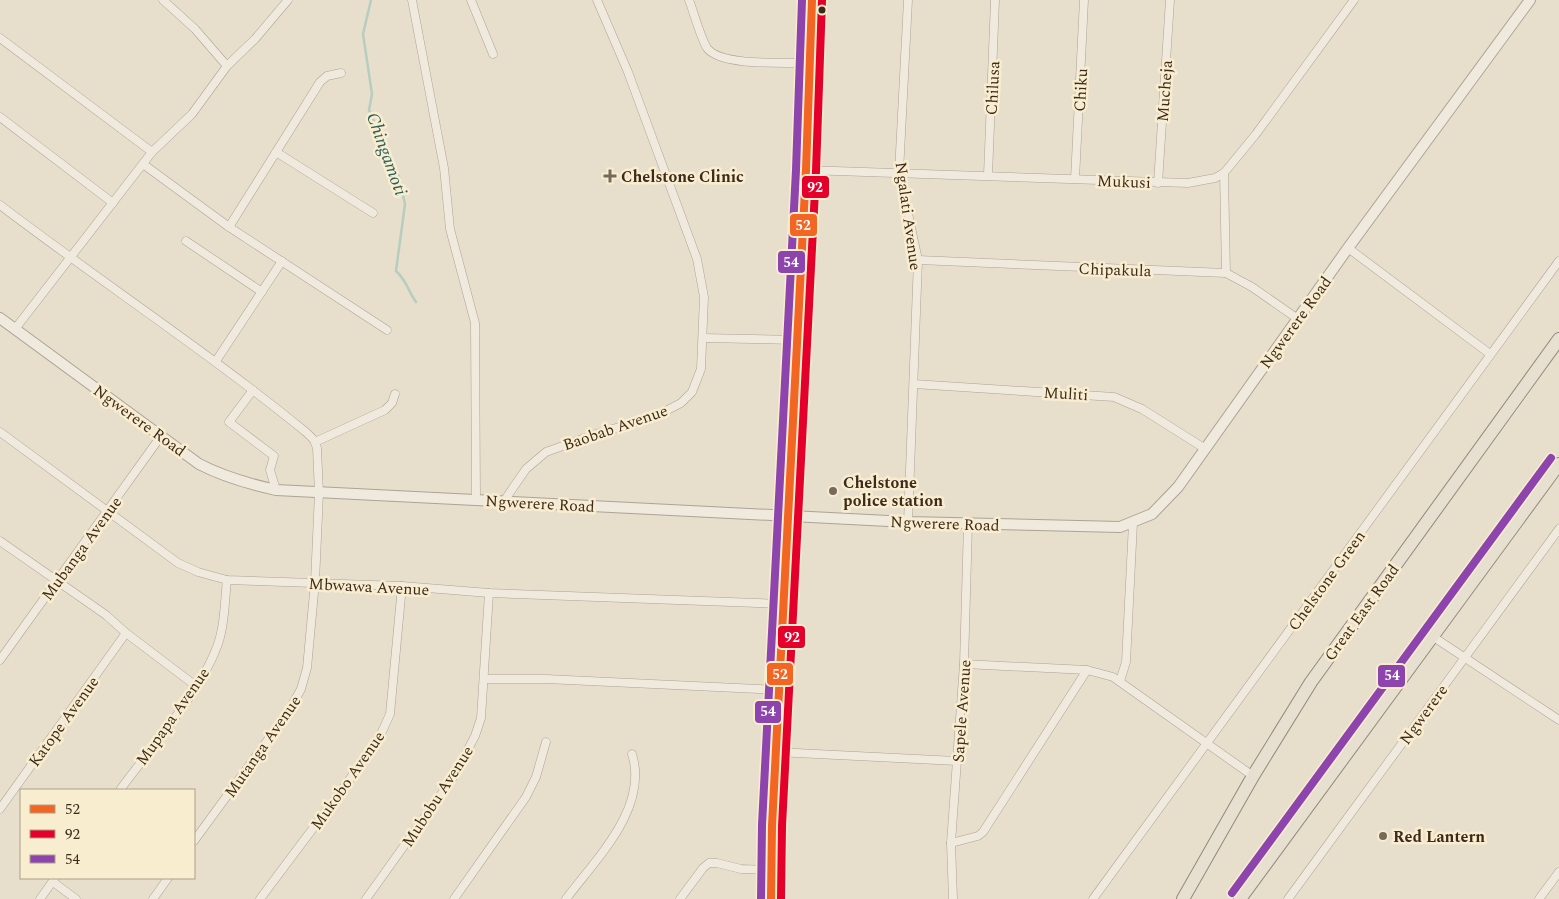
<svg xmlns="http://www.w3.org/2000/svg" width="1559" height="899" viewBox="0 0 1559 899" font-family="Spectral,serif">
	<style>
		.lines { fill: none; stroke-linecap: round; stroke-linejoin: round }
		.stream { stroke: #b7cdbf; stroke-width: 2.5 }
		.minor-casing { stroke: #aca395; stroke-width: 9 }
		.tertiary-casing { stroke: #aca395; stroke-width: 12 }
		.primary-casing { stroke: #91897c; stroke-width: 14 }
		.minor { stroke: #efe9de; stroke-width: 8 }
		.tertiary { stroke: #efe9de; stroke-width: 10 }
		.primary { stroke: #e7dfcf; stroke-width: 12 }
		.bus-1-casing { stroke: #f9edd0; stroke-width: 11 }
		.bus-2-casing { stroke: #f9edd0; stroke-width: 11 }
		.bus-3-casing { stroke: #f9edd0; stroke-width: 11 }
		.bus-1 { stroke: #f26522; stroke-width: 8 }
		.bus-2 { stroke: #e4002b; stroke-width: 8 }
		.bus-3 { stroke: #8e44ad; stroke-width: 8 }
		.bus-dot { fill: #3c2b1c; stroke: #f9edd0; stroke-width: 2 }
		.poi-dot { fill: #786a5a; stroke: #f9edd0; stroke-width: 2 }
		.labels { text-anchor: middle; stroke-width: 5; stroke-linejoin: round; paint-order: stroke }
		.street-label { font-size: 16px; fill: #3c2b1c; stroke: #f9edd0 }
		.poi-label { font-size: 16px; font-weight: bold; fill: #3c2b1c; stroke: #f9edd0; text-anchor: start }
		.water-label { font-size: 18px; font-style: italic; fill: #295e5a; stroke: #f9edd0 }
		.line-badge { stroke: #f9edd0; stroke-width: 2 }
		.badge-label { font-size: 14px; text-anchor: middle; font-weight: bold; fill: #fff }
	</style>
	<rect width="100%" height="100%" fill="#e7dfcc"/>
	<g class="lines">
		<path class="stream" d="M371,0L363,34L372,94L369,110L399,177L405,204L396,271C407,281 408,291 416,302"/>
		<defs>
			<g id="minor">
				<polyline points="163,0 195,29 227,66"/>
				<polyline points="412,0 444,168 450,229 475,323 476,500"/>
				<polyline points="471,0 493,54"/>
				<path d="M689,0C694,13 700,36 707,48C721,67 786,62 809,63"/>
				<polyline points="0,38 152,152 15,329"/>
				<polyline points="0,117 113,203"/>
				<polyline points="152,152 192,114 227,66 255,39 288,0"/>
				<polyline points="276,152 373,213"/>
				<polyline points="143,164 229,227 387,330"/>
				<polyline points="806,170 1188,183 1215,178 1224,173 1256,134 1354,0"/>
				<polyline points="1224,173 1226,273"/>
				<polyline points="988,175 995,0"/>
				<polyline points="1075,179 1084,0"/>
				<polyline points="1158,183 1170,0"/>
				<path d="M0,205C101,282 208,352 307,433L314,440L317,448L319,493L315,582L307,668L301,689L289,711L194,841"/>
				<polyline points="229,227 320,82 327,76 341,73"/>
				<polyline points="186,241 262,292"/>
				<polyline points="1348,248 1490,354"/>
				<polyline points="918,260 1226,273 1252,287 1298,319"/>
				<polyline points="703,338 797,340"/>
				<polyline points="216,361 282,261"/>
				<polyline points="914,384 1114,397 1142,409 1204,448"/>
				<polyline points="253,390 229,422 274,456 270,470 276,490"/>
				<polyline points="0,432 178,563 198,572 227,580 402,586 489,593 783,604"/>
				<polyline points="315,442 385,410 392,403 395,394"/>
				<polyline points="504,501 526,469 546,452 596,434 656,416 681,403 692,392 701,369 704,297 697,259 628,72 597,0"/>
				<polyline points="908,522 918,260 899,172 908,0"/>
				<polyline points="0,541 106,615 126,633 196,686"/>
				<polyline points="1432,636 1559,720"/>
				<polyline points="0,660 161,436"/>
				<polyline points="964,664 1087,670 1113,677 1253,776"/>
				<polyline points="484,679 546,679 780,690"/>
				<polyline points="1120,681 1126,662 1133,523"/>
				<polyline points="776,752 957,761"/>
				<path d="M120,790C148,751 212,679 221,633C225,616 225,597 227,580"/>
				<polyline points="0,809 126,633"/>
				<polyline points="951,843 978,836 983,832 1087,670"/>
				<polyline points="53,882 76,899"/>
				<polyline points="40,899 55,878"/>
				<polyline points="153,899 168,878"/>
				<polyline points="260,899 347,783 381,734 390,714 402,586"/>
				<polyline points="366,899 454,776 475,736 481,718 489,593"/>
				<polyline points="454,899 526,797 536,777 546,742"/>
				<path d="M566,899C596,859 649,808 632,754"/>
				<polyline points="680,899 703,868 709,863 717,863 741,869 770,870"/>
				<polyline points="953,899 951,843 964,664 968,524"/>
				<polyline points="1093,899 1559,261"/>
				<polyline points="1288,899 1559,529"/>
				<polyline points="1539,899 1559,872"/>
			</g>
			<g id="tertiary">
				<path d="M0,318L199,464C224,477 249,484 276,490L908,522L1120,527L1152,514L1178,487L1348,248L1530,0"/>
				<polyline points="771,899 772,826 806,170 812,0"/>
			</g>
			<g id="primary">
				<polyline points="1183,899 1253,776 1311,682 1559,339"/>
				<polyline points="1240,899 1559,464"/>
			</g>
		</defs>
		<use href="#minor" class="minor-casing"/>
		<use href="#tertiary" class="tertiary-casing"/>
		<use href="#primary" class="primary-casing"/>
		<use href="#minor" class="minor"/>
		<use href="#tertiary" class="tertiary"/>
		<use href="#primary" class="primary"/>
		<defs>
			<polyline id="bus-1" points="771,899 772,826 806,170 812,0"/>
			<polyline id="bus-2" points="781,899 782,826 816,171 822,0"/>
			<g id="bus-3">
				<polyline points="1232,893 1551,458"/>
				<polyline points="761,899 762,825 796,170 802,0"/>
			</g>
		</defs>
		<use href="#bus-1" class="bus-1-casing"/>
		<use href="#bus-2" class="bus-2-casing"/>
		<use href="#bus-3" class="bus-3-casing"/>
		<use href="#bus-1" class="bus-1"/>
		<use href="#bus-2" class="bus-2"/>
		<use href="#bus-3" class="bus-3"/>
	</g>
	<circle class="bus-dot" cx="822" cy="10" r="4.5"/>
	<g class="poi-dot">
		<path d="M607.5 168.5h5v5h5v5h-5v5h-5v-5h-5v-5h5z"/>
		<circle cx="833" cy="491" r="5"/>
		<circle cx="1383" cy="836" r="5"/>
	</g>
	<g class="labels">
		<g class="street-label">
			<text transform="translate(992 88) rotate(-87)" y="6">Chilusa</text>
			<text transform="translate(1080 90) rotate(-87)" y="6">Chiku</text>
			<text transform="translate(1164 91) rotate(-86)" y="6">Mucheja</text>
			<text transform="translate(1124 181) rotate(2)" y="6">Mukusi</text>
			<text transform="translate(909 216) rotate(82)" y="6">Ngalati Avenue</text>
			<text transform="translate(1115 269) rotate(2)" y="6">Chipakula</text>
			<text transform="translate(1295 322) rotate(-54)" y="6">Ngwerere Road</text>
			<text transform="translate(1066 393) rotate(3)" y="6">Muliti</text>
			<text transform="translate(140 420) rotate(36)" y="6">Ngwerere Road</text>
			<text transform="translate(615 427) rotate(-19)" y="6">Baobab Avenue</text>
			<text transform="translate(540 503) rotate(3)" y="6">Ngwerere Road</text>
			<text transform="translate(945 523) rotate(2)" y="6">Ngwerere Road</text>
			<text transform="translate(81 548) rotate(-54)" y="6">Mubanga Avenue</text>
			<text transform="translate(1326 580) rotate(-54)" y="6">Chelstone Green</text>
			<text transform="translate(369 586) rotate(3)" y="6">Mbwawa Avenue</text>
			<text transform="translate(1361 612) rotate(-54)" y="6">Great East Road</text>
			<text transform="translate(961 711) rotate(-86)" y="6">Sapele Avenue</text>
			<text transform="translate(1423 714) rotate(-54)" y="6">Ngwerere</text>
			<text transform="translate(172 716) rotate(-55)" y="6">Mupapa Avenue</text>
			<text transform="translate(63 721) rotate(-54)" y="6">Katope Avenue</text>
			<text transform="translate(262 746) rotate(-55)" y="6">Mutanga Avenue</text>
			<text transform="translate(347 780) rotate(-55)" y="6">Mukobo Avenue</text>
			<text transform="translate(437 796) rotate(-57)" y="6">Mubobu Avenue</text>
		</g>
		<g class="poi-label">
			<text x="621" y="182">Chelstone Clinic</text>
			<text x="843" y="488">Chelstone<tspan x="843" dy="18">police station</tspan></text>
			<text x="1393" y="842">Red Lantern</text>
		</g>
		<g class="water-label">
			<text transform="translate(387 154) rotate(70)" y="6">Chingamoti</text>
		</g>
	</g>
	<g class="line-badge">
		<rect x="801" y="175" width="29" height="24" rx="5" fill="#e4002b"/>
		<rect x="789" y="213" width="29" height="24" rx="5" fill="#f26522"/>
		<rect x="777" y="250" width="29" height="24" rx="5" fill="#8e44ad"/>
		<rect x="777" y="625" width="29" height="24" rx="5" fill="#e4002b"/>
		<rect x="766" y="662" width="28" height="24" rx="5" fill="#f26522"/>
		<rect x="1377" y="664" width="29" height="24" rx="5" fill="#8e44ad"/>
		<rect x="754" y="700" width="28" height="24" rx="5" fill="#8e44ad"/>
	</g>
	<g class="badge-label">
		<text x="815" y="192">92</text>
		<text x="803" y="230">52</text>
		<text x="791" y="267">54</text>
		<text x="792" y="642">92</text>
		<text x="780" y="679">52</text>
		<text x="1392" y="680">54</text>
		<text x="768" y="716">54</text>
	</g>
	<rect x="20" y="789" width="175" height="90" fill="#f9edd0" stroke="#ad9f88"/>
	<rect x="30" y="805" width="25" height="8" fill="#f26522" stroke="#ad9f88"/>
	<text x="65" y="814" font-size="15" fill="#3c2b1c">52</text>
	<rect x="30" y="830" width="25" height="8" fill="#e4002b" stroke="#ad9f88"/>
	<text x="65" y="839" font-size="15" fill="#3c2b1c">92</text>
	<rect x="30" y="855" width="25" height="8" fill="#8e44ad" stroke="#ad9f88"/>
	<text x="65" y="864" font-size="15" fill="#3c2b1c">54</text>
</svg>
